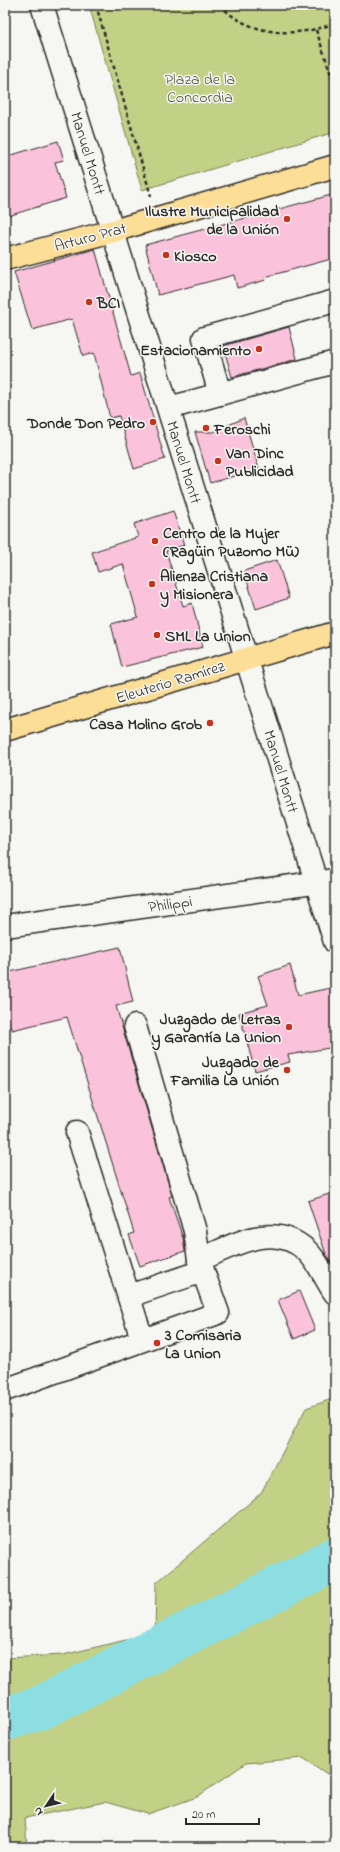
<svg xmlns="http://www.w3.org/2000/svg" width="340" height="1852" viewBox="0 0 340 1852" font-family="'Indie Flower',sans-serif">
	<style>
		.green { fill: #c2d185; stroke: #767e58 }
		.lines { fill: none; stroke-linecap: round; stroke-linejoin: round }
		.river { stroke: #8cdee3; stroke-width: 44 }
		.building { fill: #fbc3db; stroke: #2b2b2b }
		.minor-casing { stroke: #2b2b2b; stroke-width: 25 }
		.major-casing { stroke: #2b2b2b; stroke-width: 25 }
		.path { stroke: #2b2b2b; stroke-width: 2.5; stroke-dasharray: 4 3; stroke-linecap: butt }
		.minor { stroke: #f6f6f2; stroke-width: 22 }
		.major { stroke: #fdde96; stroke-width: 22 }
		.poi-dot { fill: #c8321e; stroke: #f6f6f2; stroke-width: 1.5 }
		.labels { text-anchor: middle; stroke-width: 3; stroke-linejoin: round; paint-order: stroke }
		.park-label { font-size: 16px; fill: #515442; stroke: #f6f6f2 }
		.street-label { font-size: 16px; fill: #2b2b2b; stroke: #f6f6f2 }
		.poi-label { font-size: 16px; font-weight: bold; fill: #2b2b2b; stroke: #f6f6f2; text-anchor: start }
	</style>
	<rect width="100%" height="100%" fill="#f6f6f2"/>
	<filter id="ink" filterUnits="userSpaceOnUse"><feTurbulence type="fractalNoise" baseFrequency=".025" numOctaves="2"/><feDisplacementMap in="SourceGraphic" scale="8" xChannelSelector="R" yChannelSelector="G"/><feConvolveMatrix kernelMatrix="1 2 1 2 8 2 1 2 1" color-interpolation-filters="sRGB"/></filter>
	<g filter="url(#ink)">
		<g class="green">
			<polygon points="89,5 335,5 335,132 142,190"/>
			<polygon points="335,1398 335,1779 303,1758 246,1763 197,1797 148,1814 105,1802 25,1818 27,1847 5,1847 5,1658 63,1655 155,1633 156,1583 261,1493 306,1408"/>
		</g>
		<g class="lines">
			<polyline class="river" points="5,1719 40,1708 335,1559"/>
		</g>
		<g class="building">
			<polygon points="58,141 64,160 55,162 66,198 5,217 5,157"/>
			<polygon points="335,194 335,258 265,277 266,280 237,288 234,275 158,295 145,245"/>
			<polygon points="95,249 131,376 140,373 165,459 134,469 119,416 110,418 94,353 83,356 72,319 32,330 14,272"/>
			<polygon points="289,327 297,359 232,377 223,346"/>
			<polygon points="244,418 259,469 210,483 195,432 213,432"/>
			<polygon points="173,511 184,545 166,551 183,606 192,603 203,647 122,667 111,624 138,617 123,564 98,572 92,552 138,537 134,524"/>
			<polygon points="277,560 289,598 256,609 244,571"/>
			<polygon points="120,947 133,1002 116,1006 172,1196 169,1197 183,1238 185,1251 140,1266 129,1235 134,1233 67,1017 12,1030 12,1027 5,1028 5,973"/>
			<polygon points="290,965 298,995 330,988 335,1010 335,1047 288,1055 290,1062 255,1071 239,1013 268,1005 258,976"/>
			<polygon points="335,1192 335,1269 326,1254 308,1201"/>
			<polygon points="299,1291 315,1330 294,1339 278,1300"/>
		</g>
		<g class="lines">
			<defs>
				<g id="minor">
					<polyline points="42,5 335,942"/>
					<polyline points="220,394 204,338 335,301"/>
					<polyline points="169,408 335,362"/>
					<polyline points="5,926 335,880"/>
					<polyline points="135,1026 195,1231 199,1260"/>
					<polyline points="77,1132 142,1339"/>
					<polyline points="129,1296 203,1271"/>
					<path d="M5,1390L218,1313L199,1260C233,1246 273,1220 306,1250C319,1262 325,1279 335,1293"/>
				</g>
				<g id="major">
					<polyline points="5,259 113,231 335,166"/>
					<polyline points="5,730 335,633"/>
				</g>
			</defs>
			<use href="#minor" class="minor-casing"/>
			<use href="#major" class="major-casing"/>
			<g class="path">
				<polyline points="96,5 151,196"/>
				<path d="M220,5C250,37 297,38 335,23"/>
				<polyline points="316,30 335,86"/>
			</g>
			<use href="#minor" class="minor"/>
			<use href="#major" class="major"/>
		</g>
	</g>
	<g class="poi-dot">
		<circle cx="287" cy="219" r="4"/>
		<circle cx="166" cy="255" r="4"/>
		<circle cx="89" cy="302" r="4"/>
		<circle cx="259" cy="349" r="4"/>
		<circle cx="153" cy="422" r="4"/>
		<circle cx="206" cy="428" r="4"/>
		<circle cx="218" cy="461" r="4"/>
		<circle cx="155" cy="541" r="4"/>
		<circle cx="152" cy="584" r="4"/>
		<circle cx="157" cy="635" r="4"/>
		<circle cx="210" cy="723" r="4"/>
		<circle cx="289" cy="1027" r="4"/>
		<circle cx="287" cy="1070" r="4"/>
		<circle cx="157" cy="1343" r="4"/>
	</g>
	<g class="labels">
		<g class="park-label">
			<text x="200" y="84">Plaza de la<tspan x="200" dy="18">Concordia</tspan></text>
		</g>
		<g class="street-label">
			<text transform="translate(89 153) rotate(73)" y="6">Manuel Montt</text>
			<text transform="translate(90 236) rotate(-15)" y="6">Arturo Prat</text>
			<text transform="translate(185 462) rotate(73)" y="6">Manuel Montt</text>
			<text transform="translate(170 681) rotate(-17)" y="6">Eleuterio Ramírez</text>
			<text transform="translate(282 771) rotate(73)" y="6">Manuel Montt</text>
			<text transform="translate(170 903) rotate(-8)" y="6">Philippi</text>
		</g>
		<g class="poi-label">
			<text x="279" y="216" text-anchor="end">Ilustre Municipalidad<tspan x="279" dy="18">de la Unión</tspan></text>
			<text x="174" y="261">Kiosco</text>
			<text x="97" y="308">BCI</text>
			<text x="251" y="355" text-anchor="end">Estacionamiento</text>
			<text x="145" y="428" text-anchor="end">Donde Don Pedro</text>
			<text x="214" y="434">Feroschi</text>
			<text x="226" y="458">Van Dinc<tspan x="226" dy="18">Publicidad</tspan></text>
			<text x="163" y="538">Centro de la Mujer<tspan x="163" dy="18">(Ragüin Puzomo Mü)</tspan></text>
			<text x="160" y="581">Alienza Cristiana<tspan x="160" dy="18">y Misionera</tspan></text>
			<text x="165" y="641">SML La Union</text>
			<text x="202" y="729" text-anchor="end">Casa Molino Grob</text>
			<text x="281" y="1024" text-anchor="end">Juzgado de Letras<tspan x="281" dy="18">y Garantía La Union</tspan></text>
			<text x="279" y="1067" text-anchor="end">Juzgado de<tspan x="279" dy="18">Familia La Unión</tspan></text>
			<text x="165" y="1340">3 Comisaria<tspan x="165" dy="18">La Union</tspan></text>
		</g>
	</g>
	<rect width="340" height="1852" fill="none" stroke="#f6f6f2" stroke-width="20"/>
	<rect x="10" y="10" width="320" height="1832" fill="none" stroke="#2b2b2b" stroke-width="1.5" filter="url(#ink)"/>
	<g transform="translate(46 1806) rotate(235)" stroke="#f6f6f2" stroke-width="3" paint-order="stroke">
	<path d="M0-3L7 15L0 10L-7 15Z" fill="#2b2b2b"/>
	<text y="-6" font-size="11" font-weight="bold" text-anchor="middle" fill="#2b2b2b">N</text>
	</g>
	<path d="M186 1818v6h73v-6" fill="none" stroke="#2b2b2b" stroke-width="2"/>
	<text x="192" y="1818" font-size="12" fill="#2b2b2b" stroke="#f6f6f2" stroke-width="3" paint-order="stroke">20 m</text>
</svg>
